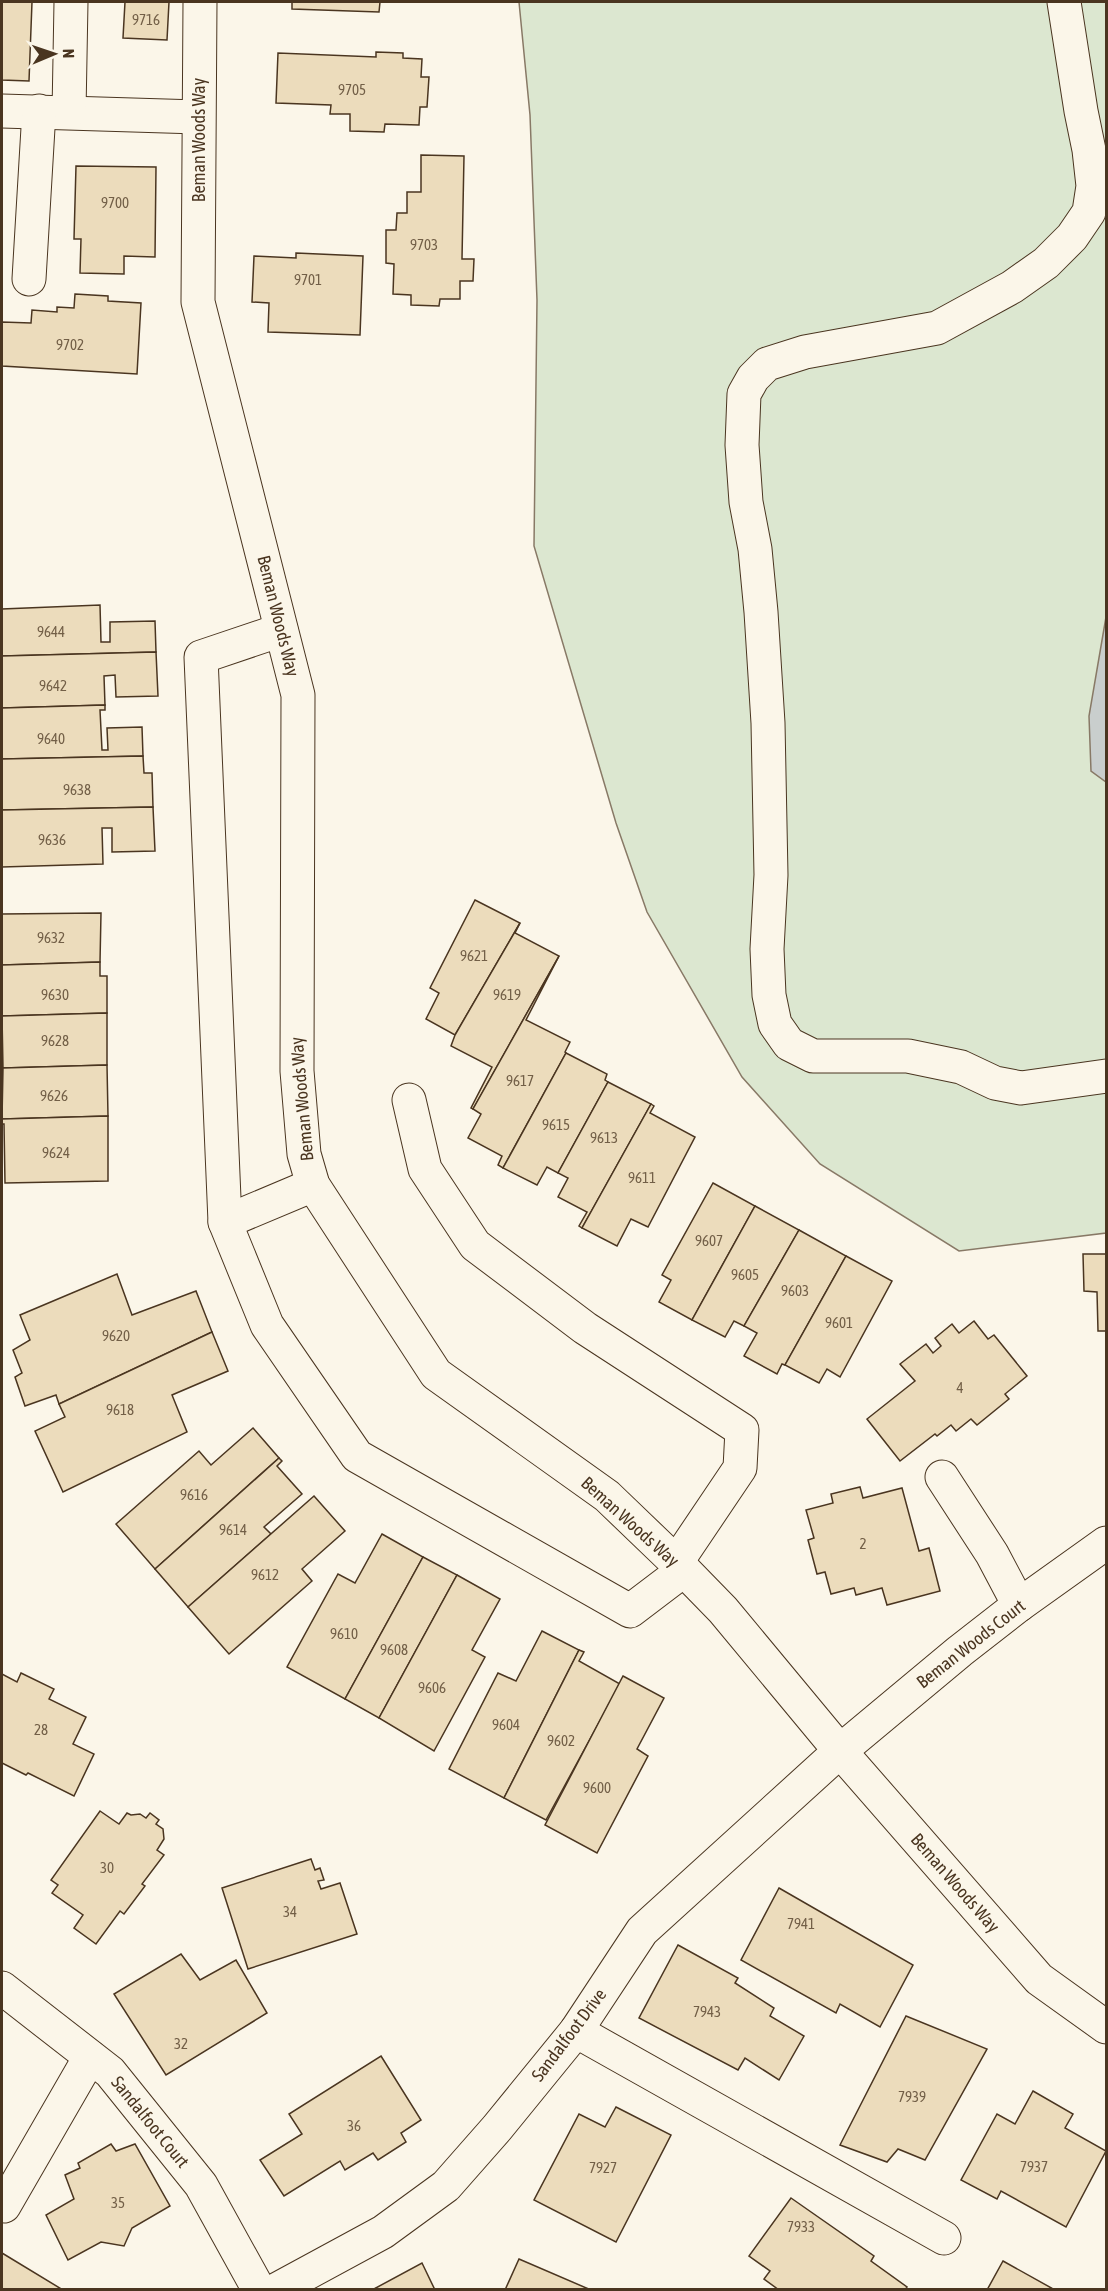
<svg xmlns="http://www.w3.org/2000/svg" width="1108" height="2291" viewBox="0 0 1108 2291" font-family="'Asap Condensed',sans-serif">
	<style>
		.green { fill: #dce7d0; stroke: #887966; stroke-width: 1.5 }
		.water { fill: #c9cecd; stroke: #887966; stroke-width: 1.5 }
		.building { fill: #ecdcbc; stroke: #4a3520; stroke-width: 1.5 }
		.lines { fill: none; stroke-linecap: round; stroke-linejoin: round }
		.minor-casing { stroke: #4a3520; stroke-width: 35 }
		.minor { stroke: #fbf6e9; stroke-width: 33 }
		.labels { text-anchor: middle; stroke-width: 4.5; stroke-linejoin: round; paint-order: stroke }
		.number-label { font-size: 15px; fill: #725f47 }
		.street-label { font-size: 18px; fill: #4a3520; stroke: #fbf6e9 }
	</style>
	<rect width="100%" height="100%" fill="#fbf6e9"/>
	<polygon class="green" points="519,2 1106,2 1106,1233 959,1251 820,1164 742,1077 647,912 616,823 534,546 537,300 530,115"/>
	<polygon class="water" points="1106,617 1106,782 1091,771 1089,716"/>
	<g class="building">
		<polygon points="2,2 32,2 29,81 2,80"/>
		<polygon points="125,2 169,2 167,40 123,38"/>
		<polygon points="292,2 380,2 379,12 292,9"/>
		<polygon points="376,52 403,53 403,58 422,59 421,77 429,77 427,107 420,107 419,125 385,124 384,132 350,131 350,114 330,114 331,105 276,103 278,53 376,57"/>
		<polygon points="421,155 464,156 462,259 474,259 473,281 460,281 460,299 440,299 439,306 411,305 411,295 393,294 394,264 386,263 386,230 396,230 397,213 407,213 407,192 421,192"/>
		<polygon points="76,166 156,167 155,257 124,256 124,274 80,273 81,239 74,239"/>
		<polygon points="296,253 363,256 360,335 268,332 269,303 252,302 254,256 296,258"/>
		<polygon points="75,294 108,296 108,301 141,303 137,374 2,366 2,322 31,323 32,310 57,312 57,307 74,308"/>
		<polygon points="100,605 101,642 110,642 110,622 155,621 156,652 2,656 2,609"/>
		<polygon points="156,652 158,696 116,697 115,675 104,676 105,705 2,708 2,656"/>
		<polygon points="105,705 105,710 100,710 102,750 108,750 107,728 142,727 143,756 2,759 2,708"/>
		<polygon points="143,756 144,773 152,773 153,807 2,810 2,759"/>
		<polygon points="153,807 155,851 112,852 112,828 102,828 103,864 2,867 2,810"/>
		<polygon points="475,900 520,923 455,1035 426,1019 439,993 430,988"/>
		<polygon points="101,913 100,962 2,965 2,914"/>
		<polygon points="520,923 515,933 559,956 473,1109 471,1108 492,1067 451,1046 455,1035"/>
		<polygon points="559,956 526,1020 570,1042 565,1052 566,1053 503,1168 498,1165 502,1156 468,1138 481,1114 473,1109"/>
		<polygon points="100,962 100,976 107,976 107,1013 2,1016 2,965"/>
		<polygon points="107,1013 107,1065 3,1068 2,1016"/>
		<polygon points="566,1053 607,1074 605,1080 608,1082 558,1173 547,1167 537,1185 503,1168"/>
		<polygon points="107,1065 108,1116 2,1119 3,1068"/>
		<polygon points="608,1082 651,1104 582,1228 579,1226 587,1212 558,1197 568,1178 558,1173"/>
		<polygon points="651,1104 654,1106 650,1113 695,1137 648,1227 631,1219 617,1246 582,1228"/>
		<polygon points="108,1116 108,1181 5,1183 4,1124 2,1124 2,1119"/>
		<polygon points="713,1183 755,1206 692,1320 659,1302 671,1280 662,1275"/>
		<polygon points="755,1206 799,1230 744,1326 734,1321 725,1337 692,1320"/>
		<polygon points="799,1230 846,1256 785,1365 782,1364 777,1374 744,1356 757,1333 744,1326"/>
		<polygon points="1083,1254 1106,1254 1106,1331 1098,1331 1097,1292 1084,1291"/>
		<polygon points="846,1256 892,1281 840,1377 827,1369 819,1383 785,1365"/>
		<polygon points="117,1274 132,1315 196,1291 212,1332 59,1404 56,1395 25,1406 15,1377 22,1373 13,1350 30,1340 20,1315"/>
		<polygon points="974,1321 988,1339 994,1335 1027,1376 1005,1394 1009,1399 977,1425 971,1419 956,1431 951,1425 937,1436 935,1434 900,1461 867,1419 915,1381 900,1364 926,1344 933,1353 941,1346 935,1338 952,1324 959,1333"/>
		<polygon points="212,1332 228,1371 172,1395 187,1432 63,1492 35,1431 65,1417 59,1404"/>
		<polygon points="253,1428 279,1458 155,1569 116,1524 199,1451 211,1465"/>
		<polygon points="279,1458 282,1461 277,1466 302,1494 264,1527 271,1534 188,1607 155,1569"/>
		<polygon points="860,1487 863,1498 902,1488 919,1551 929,1548 940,1591 887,1605 882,1588 856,1595 854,1588 831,1594 825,1572 817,1574 808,1540 814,1538 806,1510 833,1503 831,1494"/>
		<polygon points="314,1496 345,1531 302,1569 312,1581 229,1654 188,1607"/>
		<polygon points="382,1534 423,1557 345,1699 287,1667 338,1574 355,1583"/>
		<polygon points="423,1557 457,1575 379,1718 345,1699"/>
		<polygon points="457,1575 500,1599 472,1650 485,1657 434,1751 379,1718"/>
		<polygon points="542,1631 579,1650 504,1798 449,1769 498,1673 516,1681"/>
		<polygon points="579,1650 584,1652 579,1661 620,1684 546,1820 504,1798"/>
		<polygon points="21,1673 54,1689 49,1699 86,1717 73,1744 94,1754 74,1796 28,1773 26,1775 2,1763 2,1674 17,1682"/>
		<polygon points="623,1676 664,1698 637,1749 648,1756 597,1853 545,1825"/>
		<polygon points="100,1811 119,1824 127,1813 131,1815 140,1814 146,1818 150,1813 159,1820 156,1824 163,1829 164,1839 157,1850 164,1855 142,1884 145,1886 124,1914 120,1911 96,1944 74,1928 83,1915 52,1893 58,1885 51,1880"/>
		<polygon points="311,1859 315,1870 320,1868 324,1880 318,1881 321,1889 340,1883 357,1934 248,1969 222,1888"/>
		<polygon points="779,1888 913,1965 880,2027 840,2004 836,2013 741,1960"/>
		<polygon points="678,1945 738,1978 735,1983 774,2008 770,2016 804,2036 779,2080 745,2058 738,2070 639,2018"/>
		<polygon points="181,1954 200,1980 236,1960 267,2013 166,2075 114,1994"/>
		<polygon points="906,2016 987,2049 925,2160 898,2149 887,2162 840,2145"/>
		<polygon points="381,2056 421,2120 401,2133 406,2142 378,2160 373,2153 345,2170 340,2161 284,2196 260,2160 302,2134 289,2114"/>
		<polygon points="1033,2091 1073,2114 1065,2128 1106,2151 1066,2227 1001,2191 997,2199 961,2180 997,2114 1015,2124"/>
		<polygon points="616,2107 671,2135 616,2242 534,2200 579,2114 605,2127"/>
		<polygon points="111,2144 116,2151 135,2144 170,2206 132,2228 124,2246 101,2242 68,2260 46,2215 74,2199 65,2175 80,2168 78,2163"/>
		<polygon points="791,2198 874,2256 871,2261 907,2287 905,2290 779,2290 764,2279 770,2271 749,2256"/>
		<polygon points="2,2253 63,2290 2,2290"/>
		<polygon points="519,2259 591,2290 505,2290"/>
		<polygon points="1003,2261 1055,2290 987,2290"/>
		<polygon points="422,2263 435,2290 372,2290"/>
	</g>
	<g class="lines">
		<defs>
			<g id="minor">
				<polyline points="200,2 198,302 298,695 297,1071 304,1154 313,1185 436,1374 607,1496 684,1570 723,1610 840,1751 1039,1979 1106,2027"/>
				<polyline points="1064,2 1081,111 1089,150 1093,186 1089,212 1072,237 1046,263 1012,287 937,328 805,352 767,364 753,378 744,394 742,445 746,502 755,549 761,612 768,723 771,875 767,949 769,995 775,1024 789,1044 813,1056 908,1056 961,1067 995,1083 1021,1088 1106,1076"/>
				<polyline points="2,111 198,117"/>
				<polyline points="69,112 71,2"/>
				<polyline points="29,279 39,111"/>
				<polyline points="281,630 201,657 225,1222 267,1325 357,1456 630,1611 684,1570"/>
				<polyline points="409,1100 425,1169 475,1245 585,1328 742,1430 740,1468 676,1563"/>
				<polyline points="225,1222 313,1185"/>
				<polyline points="942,1477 992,1554 1019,1605"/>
				<polyline points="2,1988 110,2072 201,2185 259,2290"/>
				<polyline points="576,2031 944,2238"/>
				<polyline points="4,2206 90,2057"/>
				<polyline points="276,2290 383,2232 446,2186 497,2128 576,2031 642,1931 840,1751 960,1651 1019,1605 1106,1543"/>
			</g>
		</defs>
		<use href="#minor" class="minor-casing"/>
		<use href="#minor" class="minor"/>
	</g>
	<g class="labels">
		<g class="number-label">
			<text x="146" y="25">9716</text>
			<text x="352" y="95">9705</text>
			<text x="115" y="208">9700</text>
			<text x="424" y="250">9703</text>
			<text x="308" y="285">9701</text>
			<text x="70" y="350">9702</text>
			<text x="51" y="637">9644</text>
			<text x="53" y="691">9642</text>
			<text x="51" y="744">9640</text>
			<text x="77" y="795">9638</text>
			<text x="52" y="845">9636</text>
			<text x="51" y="943">9632</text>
			<text x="474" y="961">9621</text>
			<text x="55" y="1000">9630</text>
			<text x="507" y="1000">9619</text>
			<text x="55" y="1046">9628</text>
			<text x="520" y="1086">9617</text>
			<text x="54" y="1101">9626</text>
			<text x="556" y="1130">9615</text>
			<text x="604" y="1143">9613</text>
			<text x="56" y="1158">9624</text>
			<text x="642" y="1183">9611</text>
			<text x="709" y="1246">9607</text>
			<text x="745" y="1280">9605</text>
			<text x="795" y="1296">9603</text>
			<text x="839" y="1328">9601</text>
			<text x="116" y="1341">9620</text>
			<text x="960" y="1393">4</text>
			<text x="120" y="1415">9618</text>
			<text x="194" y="1500">9616</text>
			<text x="233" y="1535">9614</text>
			<text x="863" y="1549">2</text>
			<text x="265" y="1580">9612</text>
			<text x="344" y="1639">9610</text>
			<text x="394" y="1655">9608</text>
			<text x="432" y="1693">9606</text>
			<text x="506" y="1730">9604</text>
			<text x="41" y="1735">28</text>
			<text x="561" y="1746">9602</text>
			<text x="597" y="1793">9600</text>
			<text x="107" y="1873">30</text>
			<text x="290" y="1917">34</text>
			<text x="801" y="1929">7941</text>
			<text x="707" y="2017">7943</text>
			<text x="181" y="2049">32</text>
			<text x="912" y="2102">7939</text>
			<text x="354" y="2131">36</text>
			<text x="1034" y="2172">7937</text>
			<text x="603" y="2173">7927</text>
			<text x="118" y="2208">35</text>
			<text x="801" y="2232">7933</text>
		</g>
		<g class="street-label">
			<text transform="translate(199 140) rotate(-90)" y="6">Beman Woods Way</text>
			<text transform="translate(278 616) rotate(76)" y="6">Beman Woods Way</text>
			<text transform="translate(302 1099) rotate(-95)" y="6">Beman Woods Way</text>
			<text transform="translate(630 1522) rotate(42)" y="6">Beman Woods Way</text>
			<text transform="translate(971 1644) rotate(-38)" y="6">Beman Woods Court</text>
			<text transform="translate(955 1883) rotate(49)" y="6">Beman Woods Way</text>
			<text transform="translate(569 2035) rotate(-53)" y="6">Sandalfoot Drive</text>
			<text transform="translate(150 2122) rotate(51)" y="6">Sandalfoot Court</text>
		</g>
	</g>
	<rect width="1108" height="2291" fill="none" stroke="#4a3520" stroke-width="6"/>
	<g transform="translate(54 54) rotate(88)" stroke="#fbf6e9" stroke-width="4.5" paint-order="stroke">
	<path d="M0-4.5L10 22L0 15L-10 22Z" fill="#4a3520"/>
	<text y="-9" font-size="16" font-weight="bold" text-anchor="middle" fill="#4a3520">N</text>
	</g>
</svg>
